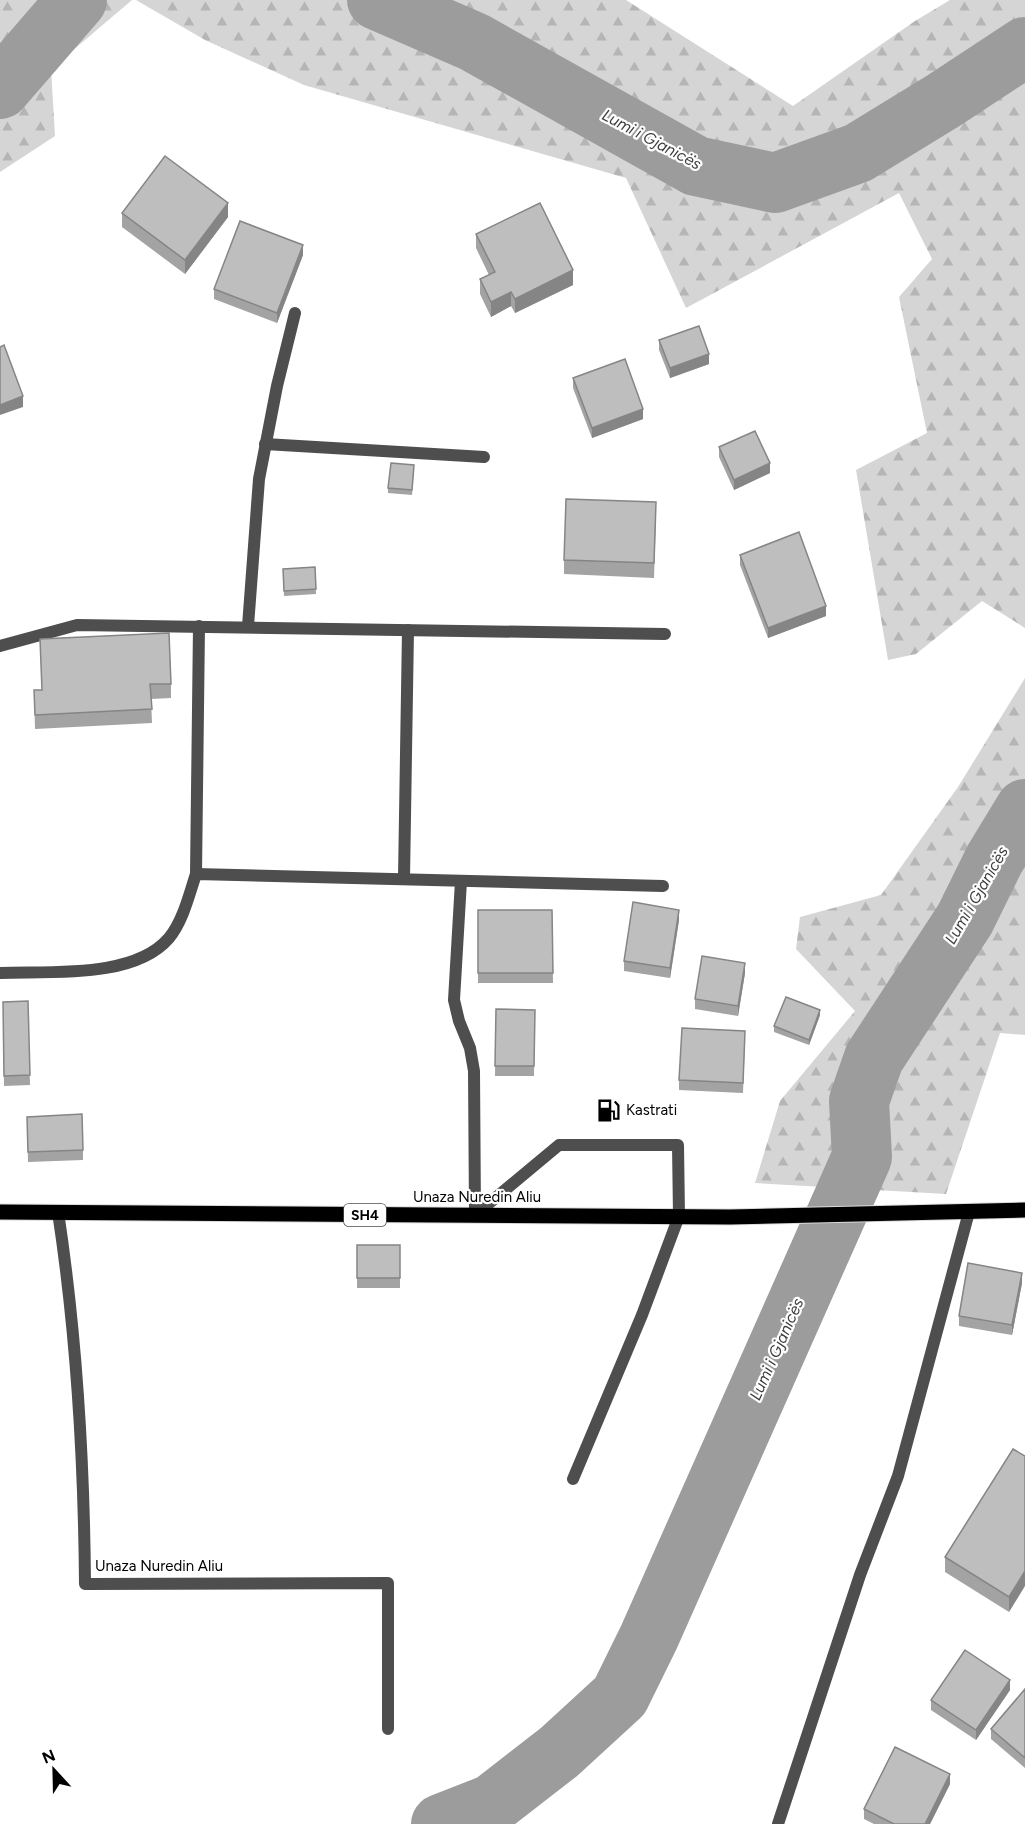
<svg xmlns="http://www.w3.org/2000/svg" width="1025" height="1824" viewBox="0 0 1025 1824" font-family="Figtree,sans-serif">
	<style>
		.forest { fill: url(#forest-firs) }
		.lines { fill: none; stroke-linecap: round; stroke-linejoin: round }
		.river { stroke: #9c9c9c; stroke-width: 60 }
		.primary-casing { stroke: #dbdbdb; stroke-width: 17 }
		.service { stroke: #4e4e4e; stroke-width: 12 }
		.minor { stroke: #4e4e4e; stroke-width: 12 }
		.primary { stroke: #000; stroke-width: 15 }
		.wall { fill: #a3a3a3 }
		.shaded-wall { fill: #858585 }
		.building { fill: #bebebe; stroke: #858585; stroke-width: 1.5 }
		.labels { text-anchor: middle; stroke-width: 4.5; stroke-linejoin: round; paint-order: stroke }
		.shield { fill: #fff; stroke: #4c4c4c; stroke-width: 1.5 }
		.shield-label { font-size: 14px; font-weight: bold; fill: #000 }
		.poi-label { font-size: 15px; fill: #000; stroke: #fff; text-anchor: start }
		.street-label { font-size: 15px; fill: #000; stroke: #fff }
		.water-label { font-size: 16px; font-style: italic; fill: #3d3d3d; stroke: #fff }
	</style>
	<defs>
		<pattern id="forest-firs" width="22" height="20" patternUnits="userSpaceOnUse" patternTransform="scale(1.5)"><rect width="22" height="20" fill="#d5d5d5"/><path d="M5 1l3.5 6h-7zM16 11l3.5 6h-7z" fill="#b5b5b5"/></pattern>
	</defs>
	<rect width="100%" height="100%" fill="#fff"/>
	<g class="forest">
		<polygon points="0,0 132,0 51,69 55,136 0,172"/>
		<polygon points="136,0 355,0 405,20 413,0 626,0 793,106 915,21 950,0 1025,0 1025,628 982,601 916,654 888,660 856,470 927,433 899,297 932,259 899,193 686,308 626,178 304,85 205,40"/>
		<polygon points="1025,678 1025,1035 1000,1033 946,1194 755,1183 780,1101 855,1011 796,949 800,917 881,895 958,787"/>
	</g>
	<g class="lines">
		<g class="river">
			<polyline points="377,0 474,42 696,166 775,183 858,153 943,101 1025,47"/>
			<polyline points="0,89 77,0"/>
			<polyline points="441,1824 492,1804 559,1752 620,1696 649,1637 862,1157 859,1101 874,1058 965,919 994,860 1025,809"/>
		</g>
		<defs>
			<polyline id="primary" points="0,1212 730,1217 1025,1210"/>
		</defs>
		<use href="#primary" class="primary-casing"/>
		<g class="service">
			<polyline points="196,874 199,626"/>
			<path d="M58,1212C77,1337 84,1458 85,1584L388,1583V1729"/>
			<polyline points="475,1215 559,1145 678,1145 679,1216"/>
		</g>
		<g class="minor">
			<polyline points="265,444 484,457"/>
			<polyline points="248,626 259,479 277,386 295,313"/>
			<polyline points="0,646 77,625 665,634"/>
			<polyline points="404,878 408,630"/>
			<polyline points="461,881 454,1000 459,1021 470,1048 474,1071 475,1215"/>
			<path d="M0,973C50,971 134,979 169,938C183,921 189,895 196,874L663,886"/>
			<polyline points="573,1479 642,1315 679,1216"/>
			<polyline points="778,1824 860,1575 898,1476 969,1212"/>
		</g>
		<use href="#primary" class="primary"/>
	</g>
	<g class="wall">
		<polygon points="122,213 228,217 185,274 122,227"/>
		<polygon points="476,234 573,285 515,313 511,306 491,317 480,294 480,279 489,275 476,248"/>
		<polygon points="303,255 277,323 214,299 214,289"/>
		<polygon points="659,340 709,364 670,378 659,350"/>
		<polygon points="573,378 643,419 592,438 573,388"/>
		<polygon points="719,447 770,473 734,490 719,457"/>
		<polygon points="414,470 412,495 388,493 388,488"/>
		<polygon points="656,516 654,578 564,574 564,560"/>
		<polygon points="740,555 826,616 768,638 740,565"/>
		<polygon points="315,567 316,594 284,596 283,569"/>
		<polygon points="40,639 171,684 171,698 151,699 152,723 35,729 34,690 42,690"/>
		<polygon points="478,910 552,910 553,983 478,983"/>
		<polygon points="679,920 670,978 624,971 624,961"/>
		<polygon points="745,973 738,1016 695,1009 695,999"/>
		<polygon points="28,1001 30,1085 4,1086 3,1002"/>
		<polygon points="496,1009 535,1010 534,1076 495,1076"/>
		<polygon points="820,1015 809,1045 774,1032 774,1026"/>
		<polygon points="745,1041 743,1093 679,1090 679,1080"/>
		<polygon points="27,1117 83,1150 83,1160 28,1162"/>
		<rect x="357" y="1245" width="43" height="43"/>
		<polygon points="1022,1283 1012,1335 959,1326 959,1316"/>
		<polygon points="1013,1449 1009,1612 945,1572 945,1557"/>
		<polygon points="1025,1689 1025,1768 991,1739 991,1729"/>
		<polygon points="1010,1690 976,1740 931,1710 931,1700"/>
		<polygon points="950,1784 930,1824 874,1824 864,1819 864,1809"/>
	</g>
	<g class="shaded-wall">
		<polygon points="228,203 228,217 185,274 185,260"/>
		<polygon points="303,245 303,255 277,323 277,313"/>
		<polygon points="573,270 573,285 515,313 515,299"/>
		<polygon points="511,292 511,306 491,317 491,302"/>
		<polygon points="709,354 709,364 670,378 670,368"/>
		<polygon points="23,396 23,407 0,415 0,405"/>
		<polygon points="643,409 643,419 592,438 592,428"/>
		<polygon points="770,463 770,473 734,490 734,480"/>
		<polygon points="826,606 826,616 768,638 768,628"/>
		<polygon points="679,910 679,920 670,978 670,968"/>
		<polygon points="745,963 745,973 738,1016 738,1006"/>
		<polygon points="820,1010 820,1015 809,1045 809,1040"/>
		<polygon points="1022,1273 1022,1283 1012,1335 1012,1325"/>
		<polygon points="1025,1571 1025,1586 1009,1612 1009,1597"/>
		<polygon points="1010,1680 1010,1690 976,1740 976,1730"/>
		<polygon points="950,1774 950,1784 930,1824 925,1824"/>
	</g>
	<g class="building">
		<polygon points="165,156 228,203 185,260 122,213"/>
		<polygon points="540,203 573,270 515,299 511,292 491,302 480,279 495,272 476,234"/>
		<polygon points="240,221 303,245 277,313 214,289"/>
		<polygon points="699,326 709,354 670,368 659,340"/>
		<polygon points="4,345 23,396 0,405 0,347"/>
		<polygon points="625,359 643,409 592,428 573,378"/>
		<polygon points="755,431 770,463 734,480 719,447"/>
		<polygon points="391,463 414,465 412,490 388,488"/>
		<polygon points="566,499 656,502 654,563 564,560"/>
		<polygon points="799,532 826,606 768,628 740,555"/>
		<polygon points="315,567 316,589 284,591 283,569"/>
		<polygon points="169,633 171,684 150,684 152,709 35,715 34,690 42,690 40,639"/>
		<polygon points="633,902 679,910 670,968 624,961"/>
		<polygon points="478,910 552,910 553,973 478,973"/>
		<polygon points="702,956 745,963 738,1006 695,999"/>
		<polygon points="786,997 820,1010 809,1040 774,1026"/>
		<polygon points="28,1001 30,1075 4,1076 3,1002"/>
		<polygon points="496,1009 535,1010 534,1066 495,1066"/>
		<polygon points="682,1028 745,1031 743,1083 679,1080"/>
		<polygon points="82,1114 83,1150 28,1152 27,1117"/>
		<rect x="357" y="1245" width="43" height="33"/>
		<polygon points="968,1263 1022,1273 1012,1325 959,1316"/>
		<polygon points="1013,1449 1025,1456 1025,1571 1009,1597 945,1557"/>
		<polygon points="965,1650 1010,1680 976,1730 931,1700"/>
		<polygon points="1025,1689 1025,1758 991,1729"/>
		<polygon points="895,1747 950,1774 925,1824 894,1824 864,1809"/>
	</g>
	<defs>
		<symbol id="fuel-bare" viewBox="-9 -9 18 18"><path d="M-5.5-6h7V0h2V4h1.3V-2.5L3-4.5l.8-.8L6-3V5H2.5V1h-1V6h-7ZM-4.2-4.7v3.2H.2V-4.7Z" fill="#000" stroke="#fff" stroke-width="2.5" paint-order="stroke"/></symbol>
	</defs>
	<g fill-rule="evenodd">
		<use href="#fuel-bare" x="592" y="1094" width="33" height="33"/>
	</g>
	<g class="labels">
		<rect class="shield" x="344" y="1204" width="42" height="22" rx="4.5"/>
		<g class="shield-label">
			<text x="365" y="1220">SH4</text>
		</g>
		<g class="poi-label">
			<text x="626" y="1115">Kastrati</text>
		</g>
		<g class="street-label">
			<text x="477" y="1202">Unaza Nuredin Aliu</text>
			<text x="159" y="1571">Unaza Nuredin Aliu</text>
		</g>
		<g class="water-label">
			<text transform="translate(652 139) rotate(28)" y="6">Lumi i Gjanicës</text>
			<text transform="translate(976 895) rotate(-60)" y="6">Lumi i Gjanicës</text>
			<text transform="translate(776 1349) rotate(-66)" y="6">Lumi i Gjanicës</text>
		</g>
	</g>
	<g transform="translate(54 1770) rotate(338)" stroke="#ffffff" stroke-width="4.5" paint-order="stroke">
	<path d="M0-4.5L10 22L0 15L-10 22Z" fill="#000000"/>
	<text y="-9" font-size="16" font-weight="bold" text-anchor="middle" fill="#000000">N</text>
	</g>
</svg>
